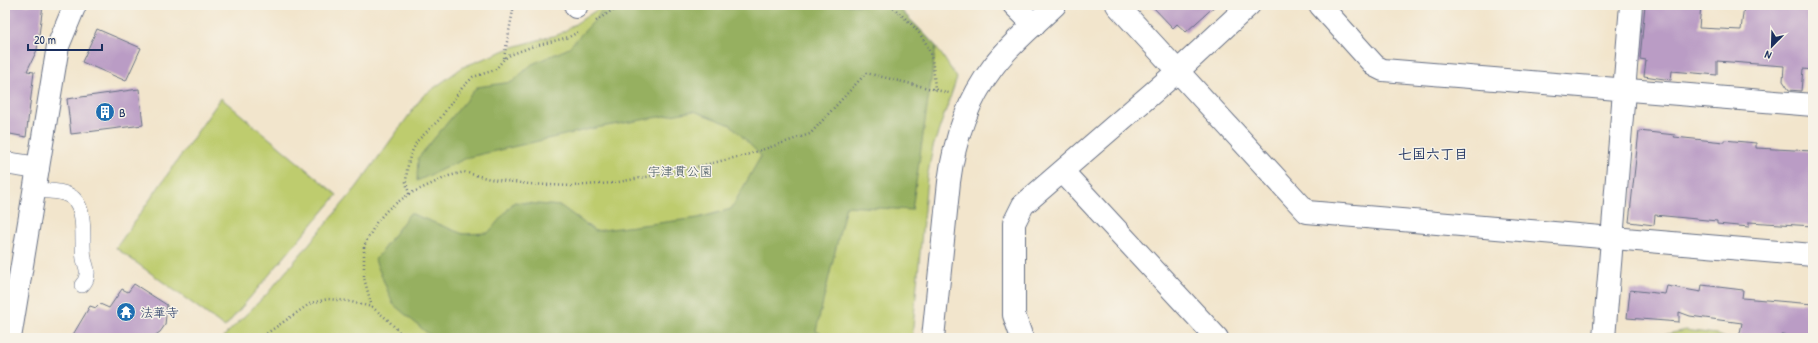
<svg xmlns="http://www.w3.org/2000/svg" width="1818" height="343" viewBox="0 0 1818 343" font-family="'Patrick Hand','Klee One',sans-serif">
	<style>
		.green { fill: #becc6e; stroke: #6c7e66 }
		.forest { fill: #96b061; stroke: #587060 }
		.building { fill: #ba9cc5 }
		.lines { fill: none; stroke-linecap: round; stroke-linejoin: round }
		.service-casing { stroke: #666f84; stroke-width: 16 }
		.minor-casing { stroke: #666f84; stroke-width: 24 }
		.tertiary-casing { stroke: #666f84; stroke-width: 24 }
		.path { stroke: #666f84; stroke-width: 2.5; stroke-dasharray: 1 3; stroke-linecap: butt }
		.service { stroke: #fff; stroke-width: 15 }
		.minor { stroke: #fff; stroke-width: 22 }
		.tertiary { stroke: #fff; stroke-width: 22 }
		.labels { text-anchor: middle; stroke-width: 3; stroke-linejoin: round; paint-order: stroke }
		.poi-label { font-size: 13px; fill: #1b2f5e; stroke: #f7f3e8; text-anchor: start }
		.park-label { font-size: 13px; fill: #445662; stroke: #f7f3e8 }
		.neighbourhood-label { font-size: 14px; font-weight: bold; fill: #1b2f5e; stroke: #f7f3e8 }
	</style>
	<rect width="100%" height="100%" fill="#f7f3e8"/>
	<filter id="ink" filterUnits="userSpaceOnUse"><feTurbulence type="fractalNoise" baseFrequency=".025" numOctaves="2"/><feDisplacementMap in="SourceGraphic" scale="8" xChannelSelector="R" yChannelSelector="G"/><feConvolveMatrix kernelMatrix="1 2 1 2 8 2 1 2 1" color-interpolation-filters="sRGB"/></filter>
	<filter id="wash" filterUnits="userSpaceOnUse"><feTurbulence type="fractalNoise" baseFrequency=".012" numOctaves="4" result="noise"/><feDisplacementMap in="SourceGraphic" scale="16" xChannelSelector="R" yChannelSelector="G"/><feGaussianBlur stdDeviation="0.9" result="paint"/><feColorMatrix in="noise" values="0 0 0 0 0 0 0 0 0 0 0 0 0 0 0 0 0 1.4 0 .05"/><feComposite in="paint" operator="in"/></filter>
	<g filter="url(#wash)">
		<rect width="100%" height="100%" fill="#f2e5cc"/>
		<g class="green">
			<polygon points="604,5 896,5 936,46 957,78 933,147 927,178 912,338 222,338 267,294 356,188 423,96 463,67 513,47 560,34"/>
			<polygon points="221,98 337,195 225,327 116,248"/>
			<polygon points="1685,330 1716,334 1725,338 1652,338"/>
		</g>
		<polygon class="forest" points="604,5 896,5 936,46 912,210 846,206 816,331 830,338 433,338 393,304 375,260 410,213 463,234 488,233 514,202 561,206 595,231 698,218 731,209 761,156 731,125 694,111 595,128 469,157 417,181 418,158 477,87 512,82 532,64 567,49 597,18"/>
		<g id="blocks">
			<g class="building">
				<polygon points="5,5 43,5 37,50 27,71 34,72 26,137 5,133"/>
				<polygon points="1151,5 1216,5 1186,32 1177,24 1173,28"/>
				<polygon points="1645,5 1701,5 1699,28 1741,30 1744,5 1813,5 1813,70 1803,69 1801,91 1789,90 1783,81 1784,66 1717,61 1717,75 1672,71 1671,80 1644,76 1646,60 1640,59"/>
				<polygon points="97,29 141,48 126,81 82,62"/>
				<polygon points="139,89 143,125 71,134 67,99"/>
				<polygon points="1639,131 1675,135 1674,137 1724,142 1724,140 1756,143 1756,148 1813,151 1813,226 1749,222 1749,227 1717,224 1717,221 1655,215 1654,225 1629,222"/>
				<polygon points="134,284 167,305 165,325 160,332 151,338 71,338 90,306 96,308 100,304 109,308 122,289 128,292"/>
				<polygon points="1702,285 1743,290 1742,298 1813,304 1813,338 1781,335 1781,338 1739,338 1742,323 1690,316 1679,312 1679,322 1627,318 1630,290 1665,294 1667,286 1701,292"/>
			</g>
		</g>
	</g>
	<g filter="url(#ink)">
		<use href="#blocks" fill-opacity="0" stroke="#666f84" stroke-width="1"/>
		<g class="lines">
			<defs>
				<path id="service" d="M35,190C47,191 65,190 74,199C87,212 81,242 84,259C85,264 88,269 87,274C87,279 85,282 82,285"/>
				<g id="minor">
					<polyline points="1014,5 1034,25"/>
					<polyline points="1117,5 1307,212 1813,255"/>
					<polyline points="1320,5 1375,66 1383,70 1813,105"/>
					<polyline points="576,7 576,5"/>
					<polyline points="5,163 38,168"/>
					<polyline points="1063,172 1217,338"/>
					<polyline points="10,338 58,46 75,5"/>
					<polyline points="1022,338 1014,315 1014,223 1023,205 1178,71 1249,5"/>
					<polyline points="1604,338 1631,5"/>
				</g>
				<path id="tertiary" d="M933,338L949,182C954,141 967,101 993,67C1010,44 1034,25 1055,5"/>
			</defs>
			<use href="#service" class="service-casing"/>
			<use href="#minor" class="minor-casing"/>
			<use href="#tertiary" class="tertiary-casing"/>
			<g class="path">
				<path d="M890,5C906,19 923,32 930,53C934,64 934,78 935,90"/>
				<polyline points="596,21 611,11 634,5"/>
				<polyline points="504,58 514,5"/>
				<polyline points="409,194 406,182 407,170 410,156 417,141 439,120 462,88 473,77 495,70 504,59 510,55 531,47 569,37 580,31"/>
				<polyline points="372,307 364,278 364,246 376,223 388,209 409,194 449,176 464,172 490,179 529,184 572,186 613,183 679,171 746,155 810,134 866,73 949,93"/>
				<polyline points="260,338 311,303 328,299 347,301 372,307 387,319 405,338"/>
			</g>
			<use href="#service" class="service"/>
			<use href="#minor" class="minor"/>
			<use href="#tertiary" class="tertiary"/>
		</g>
	</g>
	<defs>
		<symbol id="building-disc" viewBox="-11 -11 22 22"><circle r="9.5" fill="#1f6fb2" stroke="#f7f3e8"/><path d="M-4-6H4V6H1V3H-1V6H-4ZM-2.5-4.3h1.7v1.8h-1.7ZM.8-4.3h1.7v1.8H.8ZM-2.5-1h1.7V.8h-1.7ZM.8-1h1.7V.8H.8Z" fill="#fff"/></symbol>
		<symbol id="temple-disc" viewBox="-11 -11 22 22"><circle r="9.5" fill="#1f6fb2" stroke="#f7f3e8"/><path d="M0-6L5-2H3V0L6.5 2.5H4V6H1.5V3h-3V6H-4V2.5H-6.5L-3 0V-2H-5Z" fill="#fff"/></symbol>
	</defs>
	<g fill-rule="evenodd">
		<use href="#building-disc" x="94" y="101" width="22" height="22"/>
		<use href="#temple-disc" x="115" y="301" width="22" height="22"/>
	</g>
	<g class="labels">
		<g class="poi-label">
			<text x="119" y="117">B</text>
			<text x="140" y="317">法華寺</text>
		</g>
		<g class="park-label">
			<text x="680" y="176">宇津貫公園</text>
		</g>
		<g class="neighbourhood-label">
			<text x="1433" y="159">七国六丁目</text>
		</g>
	</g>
	<rect width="1818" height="343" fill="none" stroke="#f7f3e8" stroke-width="20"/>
	<g transform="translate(1772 46) rotate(203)" stroke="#f7f3e8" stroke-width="3" paint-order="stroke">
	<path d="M0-3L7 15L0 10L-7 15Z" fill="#1b2f5e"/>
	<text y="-6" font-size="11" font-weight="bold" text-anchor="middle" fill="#1b2f5e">N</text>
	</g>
	<path d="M28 44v6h74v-6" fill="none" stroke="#1b2f5e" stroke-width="2"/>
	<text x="34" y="44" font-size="12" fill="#1b2f5e" stroke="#f7f3e8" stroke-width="3" paint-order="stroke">20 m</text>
</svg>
